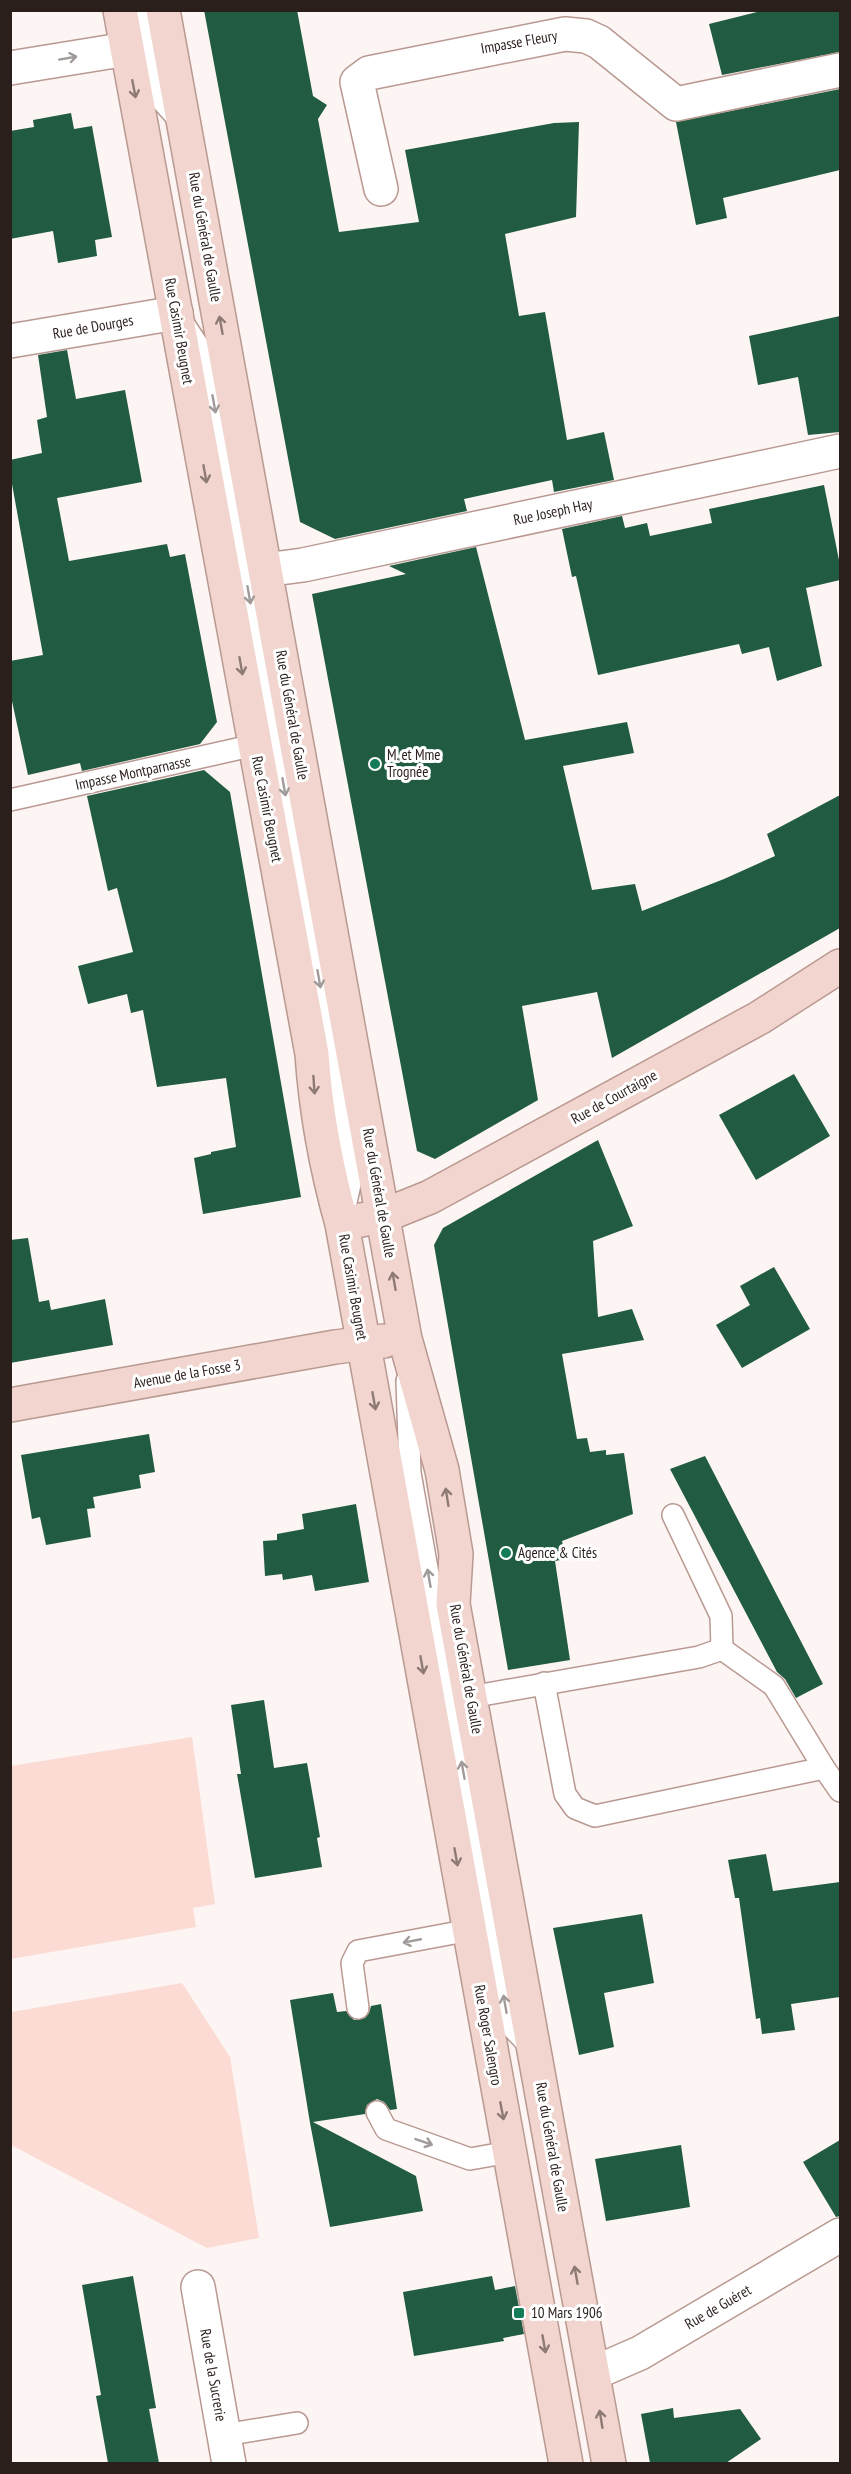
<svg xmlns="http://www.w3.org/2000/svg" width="851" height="2474" viewBox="0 0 851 2474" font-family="'PT Sans Narrow',sans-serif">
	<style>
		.green { fill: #fbdbd3 }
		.building { fill: #205b42 }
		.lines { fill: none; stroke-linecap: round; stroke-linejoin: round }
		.lane-casing { stroke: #b99991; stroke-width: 24 }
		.street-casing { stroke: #b99991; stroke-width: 36 }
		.secondary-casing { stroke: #b99991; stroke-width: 36 }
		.lane { stroke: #fff; stroke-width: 21 }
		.street { stroke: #fff; stroke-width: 33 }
		.secondary { stroke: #f1d5ce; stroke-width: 33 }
		.oneway { stroke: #a09a99 }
		.oneway2 { stroke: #8e7a75 }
		.poi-dot { fill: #117c57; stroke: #fff; stroke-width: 2 }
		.labels { text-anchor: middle; stroke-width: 6; stroke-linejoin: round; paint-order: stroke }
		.street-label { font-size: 15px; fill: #2b1f1c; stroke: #fff }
		.poi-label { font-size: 15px; fill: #2b1f1c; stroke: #fff; text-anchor: start }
	</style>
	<rect width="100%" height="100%" fill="#fcf5f3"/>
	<g class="green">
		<polygon points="192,1737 215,1904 193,1908 196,1927 11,1959 11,1766"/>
		<polygon points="182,1983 230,2057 259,2238 207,2248 11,2145 11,2012"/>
	</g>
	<g class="building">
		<polygon points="204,10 297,10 313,96 327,105 318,119 339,232 419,222 405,150 554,123 579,122 576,217 505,234 519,316 545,312 567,440 604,432 614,480 554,492 552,480 464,499 467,511 335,539 300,522"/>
		<polygon points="765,10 840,10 840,52 722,75 709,24"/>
		<polygon points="840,89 840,170 723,198 727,218 696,225 676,122"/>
		<polygon points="71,113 74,129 92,126 112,237 95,240 97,256 58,263 53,231 10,239 10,131 34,127 33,120"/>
		<polygon points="840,316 840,432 808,435 798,377 758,385 749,336"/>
		<polygon points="67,350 76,399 125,390 142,482 57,498 69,561 167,544 170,557 185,554 217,722 200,744 82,771 80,763 28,775 10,692 10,661 43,655 10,473 10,460 42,453 37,420 47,417 38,355"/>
		<polygon points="824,485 840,565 840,580 806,588 822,666 777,681 769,647 742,654 739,644 598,675 576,576 572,577 562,529 622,516 625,528 647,523 650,536 712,523 709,509"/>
		<polygon points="476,547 525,740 627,722 634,753 563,766 592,890 635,884 642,911 724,879 775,856 767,834 840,795 840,928 612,1058 597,992 522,1006 538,1100 435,1159 417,1151 312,594 406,574 389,566"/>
		<polygon points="204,770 230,792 301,1197 203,1214 194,1158 211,1154 211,1152 236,1147 226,1078 157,1087 143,1010 131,1013 127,994 88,1004 78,966 133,952 117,888 108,891 87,796"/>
		<polygon points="794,1074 830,1136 756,1180 719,1115"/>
		<polygon points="598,1140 633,1226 593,1241 598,1317 632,1309 644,1340 562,1354 577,1439 587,1438 590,1452 606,1450 606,1455 624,1453 633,1514 562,1541 566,1559 555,1561 570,1660 508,1670 434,1245 443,1228"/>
		<polygon points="28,1238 39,1302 49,1300 51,1310 105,1299 113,1345 10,1363 10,1240"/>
		<polygon points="774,1267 810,1329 742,1368 716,1325 750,1305 740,1286"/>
		<polygon points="149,1434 155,1472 139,1475 141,1488 93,1497 95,1508 87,1509 91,1537 46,1545 40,1517 32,1519 21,1455"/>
		<polygon points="705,1456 823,1684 796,1698 785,1679 777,1672 670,1469"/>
		<polygon points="356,1504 369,1582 315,1591 312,1575 283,1580 282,1574 265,1576 263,1541 277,1540 277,1534 304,1529 302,1514"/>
		<polygon points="264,1700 274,1768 307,1763 320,1837 317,1838 322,1867 255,1878 237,1774 241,1774 231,1705"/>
		<polygon points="766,1854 773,1891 840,1882 840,1997 791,2004 795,2030 762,2034 760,2018 756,2019 739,1898 735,1898 728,1860"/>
		<polygon points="642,1914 654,1983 604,1993 614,2047 579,2055 553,1928"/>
		<polygon points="333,1993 337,2012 346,2011 354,2020 365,2018 369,2013 371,2006 381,2004 397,2109 390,2110 384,2102 377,2099 367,2105 365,2114 313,2122 416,2176 423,2211 330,2227 310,2123 290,2000"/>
		<polygon points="840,2140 840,2216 836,2217 803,2162"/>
		<polygon points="681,2145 690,2207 606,2221 595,2159"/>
		<polygon points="133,2276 156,2408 149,2409 159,2463 108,2463 96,2396 101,2395 82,2285"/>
		<polygon points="492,2276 495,2290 515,2286 524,2334 503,2338 504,2341 414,2356 403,2292"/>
		<polygon points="673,2408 674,2418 740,2409 761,2439 726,2463 650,2463 641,2414"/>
	</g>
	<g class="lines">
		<defs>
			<g id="lane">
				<polyline points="142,10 157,95 182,123"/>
				<polyline points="183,323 205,356 354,1166 343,1216"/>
				<polyline points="10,800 255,745"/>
				<polyline points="407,1381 410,1473 508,2023 532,2048"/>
				<polyline points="673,1515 721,1616 722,1649 774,1686 824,1768 840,1791"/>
				<polyline points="544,1683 565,1794 575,1808 595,1816 824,1768"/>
				<polyline points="470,1697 699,1657 722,1649"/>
				<polyline points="358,2008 352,1963 358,1951 470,1930"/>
				<polyline points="377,2112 386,2129 470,2159 509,2152"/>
				<polyline points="224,2435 297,2423"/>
			</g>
			<g id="street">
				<polyline points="10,68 127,49"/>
				<polyline points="381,189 357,82 369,73 565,34 586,36 599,42 676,104 840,70"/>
				<polyline points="10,341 176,313"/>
				<polyline points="265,570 303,565 840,451"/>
				<polyline points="198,2287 229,2464"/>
				<polyline points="594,2373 640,2353 840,2235"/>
			</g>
			<g id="secondary">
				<path d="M120,10L312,1054C316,1113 326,1167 342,1224L566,2464"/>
				<polyline points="163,10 405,1339 442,1470 456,1554 453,1604 609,2464"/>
				<polyline points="361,1220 383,1216 430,1197 759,1018 840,966"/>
				<polyline points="10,1405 335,1347 384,1341"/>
			</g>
		</defs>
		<use href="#lane" class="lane-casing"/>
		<use href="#street" class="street-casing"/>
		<use href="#secondary" class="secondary-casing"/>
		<use href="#lane" class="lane"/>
		<use href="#street" class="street"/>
		<use href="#secondary" class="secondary"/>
	</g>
	<defs><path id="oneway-shaft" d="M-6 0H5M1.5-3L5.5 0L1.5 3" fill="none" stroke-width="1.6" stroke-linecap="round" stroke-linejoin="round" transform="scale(1.5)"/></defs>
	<g class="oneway">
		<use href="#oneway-shaft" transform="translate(68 58) rotate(-10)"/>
		<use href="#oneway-shaft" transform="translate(214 404) rotate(80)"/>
		<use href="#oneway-shaft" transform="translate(249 595) rotate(80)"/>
		<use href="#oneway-shaft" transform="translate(284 787) rotate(80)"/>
		<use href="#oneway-shaft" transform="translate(319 979) rotate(80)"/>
		<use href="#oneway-shaft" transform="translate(429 1578) rotate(-100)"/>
		<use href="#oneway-shaft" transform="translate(463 1770) rotate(-100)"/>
		<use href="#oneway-shaft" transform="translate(412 1941) rotate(169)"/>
		<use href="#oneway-shaft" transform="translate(505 2004) rotate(-100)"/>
		<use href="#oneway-shaft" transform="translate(424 2142) rotate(19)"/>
	</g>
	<g class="oneway2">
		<use href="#oneway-shaft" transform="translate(134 89) rotate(79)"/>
		<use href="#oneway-shaft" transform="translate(221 325) rotate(-100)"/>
		<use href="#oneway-shaft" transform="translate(205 474) rotate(80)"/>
		<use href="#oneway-shaft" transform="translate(241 666) rotate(80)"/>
		<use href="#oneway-shaft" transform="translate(314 1085) rotate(86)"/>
		<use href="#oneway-shaft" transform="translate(394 1281) rotate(-100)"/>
		<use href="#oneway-shaft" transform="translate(374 1401) rotate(80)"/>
		<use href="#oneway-shaft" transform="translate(447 1497) rotate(-99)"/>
		<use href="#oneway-shaft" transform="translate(422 1665) rotate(80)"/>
		<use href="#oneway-shaft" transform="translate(456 1857) rotate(80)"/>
		<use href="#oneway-shaft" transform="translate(502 2111) rotate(79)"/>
		<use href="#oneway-shaft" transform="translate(576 2275) rotate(-100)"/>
		<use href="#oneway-shaft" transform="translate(544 2344) rotate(80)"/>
		<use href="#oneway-shaft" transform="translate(601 2419) rotate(-99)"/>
	</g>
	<g class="poi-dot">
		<circle cx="375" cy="764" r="6"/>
		<circle cx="506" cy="1553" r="6"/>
		<rect x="513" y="2307" width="12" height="12" rx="3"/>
	</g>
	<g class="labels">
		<g class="street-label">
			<text transform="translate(519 42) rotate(-10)" y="5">Impasse Fleury</text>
			<text transform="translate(205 237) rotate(80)" y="5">Rue du Général de Gaulle</text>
			<text transform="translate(93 327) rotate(-10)" y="5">Rue de Dourges</text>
			<text transform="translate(179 331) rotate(80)" y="5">Rue Casimir Beugnet</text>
			<text transform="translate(553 512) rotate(-12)" y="5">Rue Joseph Hay</text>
			<text transform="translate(292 715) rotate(80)" y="5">Rue du Général de Gaulle</text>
			<text transform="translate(133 773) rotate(-12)" y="5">Impasse Montparnasse</text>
			<text transform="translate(267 809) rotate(79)" y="5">Rue Casimir Beugnet</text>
			<text transform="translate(614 1097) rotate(-29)" y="5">Rue de Courtaigne</text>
			<text transform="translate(379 1193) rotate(80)" y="5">Rue du Général de Gaulle</text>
			<text transform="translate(353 1287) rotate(80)" y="5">Rue Casimir Beugnet</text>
			<text transform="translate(187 1374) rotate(-10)" y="5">Avenue de la Fosse 3</text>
			<text transform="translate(466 1669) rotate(80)" y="5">Rue du Général de Gaulle</text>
			<text transform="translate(488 2035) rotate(80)" y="5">Rue Roger Salengro</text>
			<text transform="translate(552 2147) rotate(80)" y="5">Rue du Général de Gaulle</text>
			<text transform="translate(718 2307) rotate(-30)" y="5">Rue de Guéret</text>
			<text transform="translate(213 2375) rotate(80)" y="5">Rue de la Sucrerie</text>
		</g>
		<g class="poi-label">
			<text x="387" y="760">M. et Mme<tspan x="387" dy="17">Trognée</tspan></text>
			<text x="518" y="1558">Agence &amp; Cités</text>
			<text x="531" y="2318">10 Mars 1906</text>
		</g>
	</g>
	<rect width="851" height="2474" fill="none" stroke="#2b1f1c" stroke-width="24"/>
</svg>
